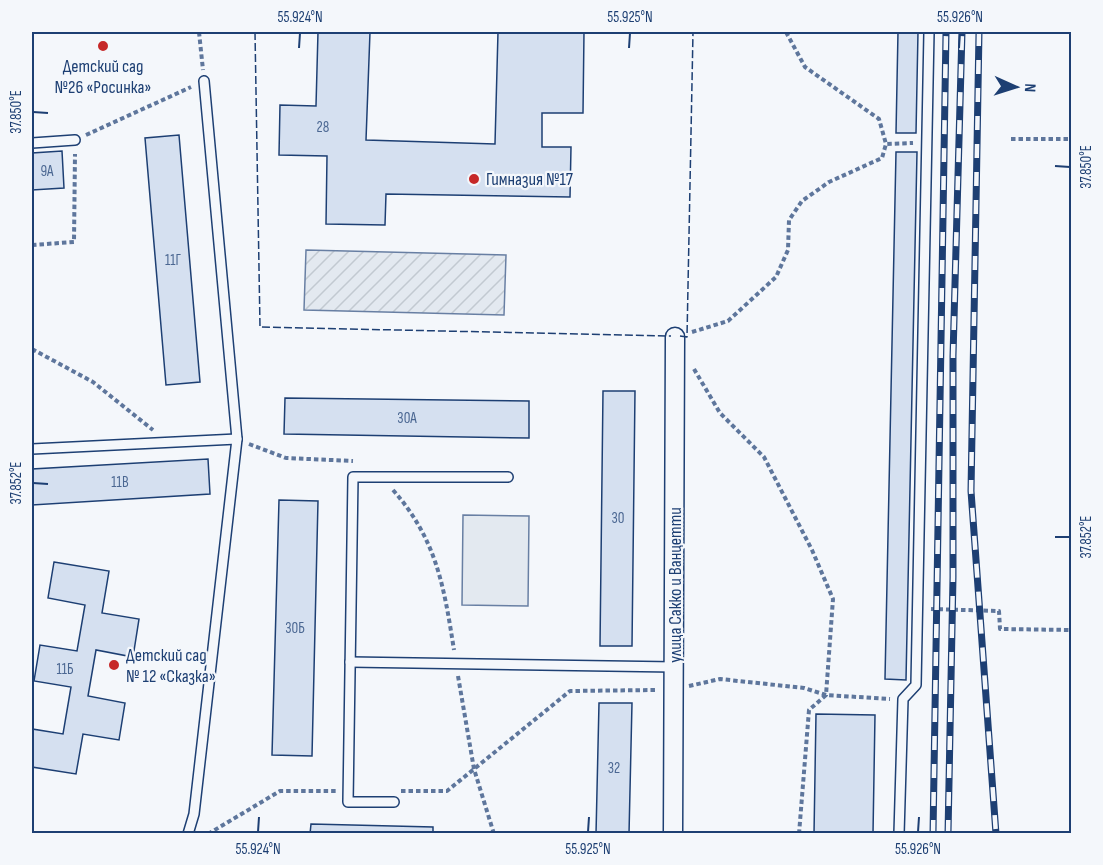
<svg xmlns="http://www.w3.org/2000/svg" width="1103" height="865" viewBox="0 0 1103 865" font-family="'Sofia Sans Condensed',sans-serif">
	<style>
		.grass { fill: #e3e9f0; stroke: #687fa3; stroke-width: 1.5 }
		.garden { fill: url(#garden-furrows); stroke: #687fa3; stroke-width: 1.5 }
		.building { fill: #d5e0f0; stroke: #1d3f73; stroke-width: 1.5 }
		.lines { fill: none; stroke-linecap: round; stroke-linejoin: round }
		.service-casing { stroke: #1d3f73; stroke-width: 12 }
		.minor-casing { stroke: #1d3f73; stroke-width: 21 }
		.path { stroke: #5e769c; stroke-width: 4; stroke-dasharray: 4.5 3; stroke-linecap: butt }
		.service { stroke: #f4f7fb; stroke-width: 9 }
		.minor { stroke: #f4f7fb; stroke-width: 18 }
		.rail-casing { stroke: #1d3f73; stroke-width: 7 }
		.rail { stroke: #f4f7fb; stroke-width: 4.5; stroke-dasharray: 14; stroke-linecap: butt }
		.fence { stroke: #1d3f73; stroke-width: 1.5; stroke-dasharray: 8 3; stroke-linecap: butt }
		.ticks { fill: none; stroke: #1d3f73; stroke-width: 2 }
		.poi-dot { fill: #c62828; stroke: #f4f7fb; stroke-width: 2 }
		.labels { text-anchor: middle; stroke-width: 4.5; stroke-linejoin: round; paint-order: stroke }
		.number-label { font-size: 15px; fill: #4b6792 }
		.poi-label { font-size: 18px; fill: #1d3f73; stroke: #f4f7fb; text-anchor: start }
		.street-label { font-size: 18px; fill: #1d3f73; stroke: #f4f7fb }
		.neatline { fill: none; stroke: #1d3f73; stroke-width: 2 }
		.ticks-label { font-size: 15px; text-anchor: middle; fill: #1d3f73 }
	</style>
	<defs>
		<pattern id="garden-furrows" width="10" height="10" patternUnits="userSpaceOnUse" patternTransform="scale(1.5)"><rect width="10" height="10" fill="#e3e9f0"/><path d="M-1 1l2-2M0 10L10 0M9 11l2-2" fill="none" stroke="#c2c9d1"/></pattern>
	</defs>
	<rect width="100%" height="100%" fill="#f4f7fb"/>
	<polygon class="grass" points="463,515 529,516 528,606 462,605"/>
	<polygon class="garden" points="306,250 506,255 504,315 304,310"/>
	<g class="building">
		<polygon points="318,32 370,32 366,140 495,144 498,32 584,32 583,113 542,113 542,147 571,147 570,197 386,194 385,225 326,224 327,156 279,155 280,105 316,106"/>
		<polygon points="898,32 918,32 916,133 896,133"/>
		<polygon points="179,135 200,382 166,385 145,138"/>
		<polygon points="62,151 64,188 32,190 32,153"/>
		<polygon points="896,152 917,152 906,680 885,679"/>
		<polygon points="603,391 635,391 632,646 600,646"/>
		<polygon points="285,398 529,401 529,438 284,434"/>
		<polygon points="208,459 210,494 32,505 32,469"/>
		<polygon points="279,500 318,501 312,756 272,755"/>
		<polygon points="54,562 109,571 102,613 139,619 133,657 96,650 88,696 125,703 119,740 83,734 76,774 32,767 32,729 63,734 71,687 34,681 40,645 77,651 85,605 48,598"/>
		<polygon points="599,703 632,703 629,834 596,834"/>
		<polygon points="816,714 875,715 873,834 814,834"/>
		<polygon points="311,824 433,827 433,834 310,834"/>
	</g>
	<g class="lines">
		<defs>
			<g id="service">
				<polyline points="32,143 75,140"/>
				<polyline points="32,449 237,439"/>
				<polyline points="350,662 675,667"/>
				<polyline points="394,802 348,802 353,477 508,477"/>
				<polyline points="188,834 194,814 237,439 204,81"/>
				<polyline points="899,834 903,699 916,685 929,32"/>
			</g>
			<polyline id="minor" points="673,834 675,337"/>
		</defs>
		<use href="#service" class="service-casing"/>
		<use href="#minor" class="minor-casing"/>
		<g class="path">
			<polyline points="199,32 203,70"/>
			<polyline points="786,32 805,67 879,119 886,144 913,143"/>
			<polyline points="86,135 191,87"/>
			<polyline points="1011,139 1072,139"/>
			<polyline points="32,245 74,242 75,154"/>
			<polyline points="692,332 728,321 776,277 788,250 789,220 802,201 829,182 882,158 886,144"/>
			<polyline points="32,349 93,382 153,430"/>
			<polyline points="694,369 720,413 764,457 812,550 833,599 826,695 809,710 799,834"/>
			<polyline points="249,444 286,458 353,461"/>
			<path d="M393,490C437,540 444,587 454,650"/>
			<polyline points="931,609 999,611 1000,629 1072,630"/>
			<polyline points="458,676 474,769 494,834"/>
			<polyline points="689,686 720,679 804,688 826,695 890,699"/>
			<polyline points="401,791 447,791 570,691 655,690"/>
			<polyline points="208,834 280,791 337,791"/>
		</g>
		<use href="#service" class="service"/>
		<use href="#minor" class="minor"/>
		<defs>
			<g id="rail">
				<polyline points="979,32 971,491 996,834"/>
				<polyline points="933,834 946,32"/>
				<polyline points="948,834 953,577 953,356 962,32"/>
			</g>
		</defs>
		<use href="#rail" class="rail-casing"/>
		<use href="#rail" class="rail"/>
		<g class="fence">
			<polyline points="255,32 260,327 671,336"/>
			<polyline points="680,336 687,337 693,32"/>
		</g>
	</g>
	<path class="ticks" d="M299,48L300,33M629,48L630,33M959,48L960,33M33,112L48,113M1055,166L1070,167M33,483L48,484M1055,537H1070M258,832L259,817M588,832L589,817M918,832L919,817"/>
	<g class="poi-dot">
		<circle cx="103" cy="46" r="6"/>
		<circle cx="474" cy="179" r="6"/>
		<circle cx="114" cy="665" r="6"/>
	</g>
	<g class="labels">
		<g class="number-label">
			<text x="323" y="132">28</text>
			<text x="47" y="176">9А</text>
			<text x="173" y="265">11Г</text>
			<text x="407" y="423">30А</text>
			<text x="120" y="487">11В</text>
			<text x="618" y="523">30</text>
			<text x="295" y="633">30Б</text>
			<text x="65" y="674">11Б</text>
			<text x="614" y="773">32</text>
		</g>
		<g class="poi-label">
			<text x="103" y="72" text-anchor="middle">Детский сад<tspan x="103" dy="21">№26 «Росинка»</tspan></text>
			<text x="486" y="185">Гимназия №17</text>
			<text x="126" y="661">Детский сад<tspan x="126" dy="21">№ 12 «Сказка»</tspan></text>
		</g>
		<g class="street-label">
			<text transform="translate(675 585) rotate(-90)" y="6">улица Сакко и Ванцетти</text>
		</g>
	</g>
	<rect width="1103" height="865" fill="none" stroke="#f4f7fb" stroke-width="66"/>
	<g transform="translate(1016 87) rotate(93)" stroke="#f4f7fb" stroke-width="4.5" paint-order="stroke">
	<path d="M0-4.5L10 22L0 15L-10 22Z" fill="#1d3f73"/>
	<text y="-9" font-size="16" font-weight="bold" text-anchor="middle" fill="#1d3f73">N</text>
	</g>
	<rect x="33" y="33" width="1037" height="799" class="neatline"/>
	<g class="ticks-label">
		<text x="300" y="22">55.924°N</text>
		<text x="630" y="22">55.925°N</text>
		<text x="960" y="22">55.926°N</text>
		<text transform="translate(16 112) rotate(-90)" y="5">37.850°E</text>
		<text transform="translate(1086 167) rotate(-90)" y="5">37.850°E</text>
		<text transform="translate(16 483) rotate(-90)" y="5">37.852°E</text>
		<text transform="translate(1086 537) rotate(-90)" y="5">37.852°E</text>
		<text x="258" y="854">55.924°N</text>
		<text x="588" y="854">55.925°N</text>
		<text x="918" y="854">55.926°N</text>
	</g>
</svg>
